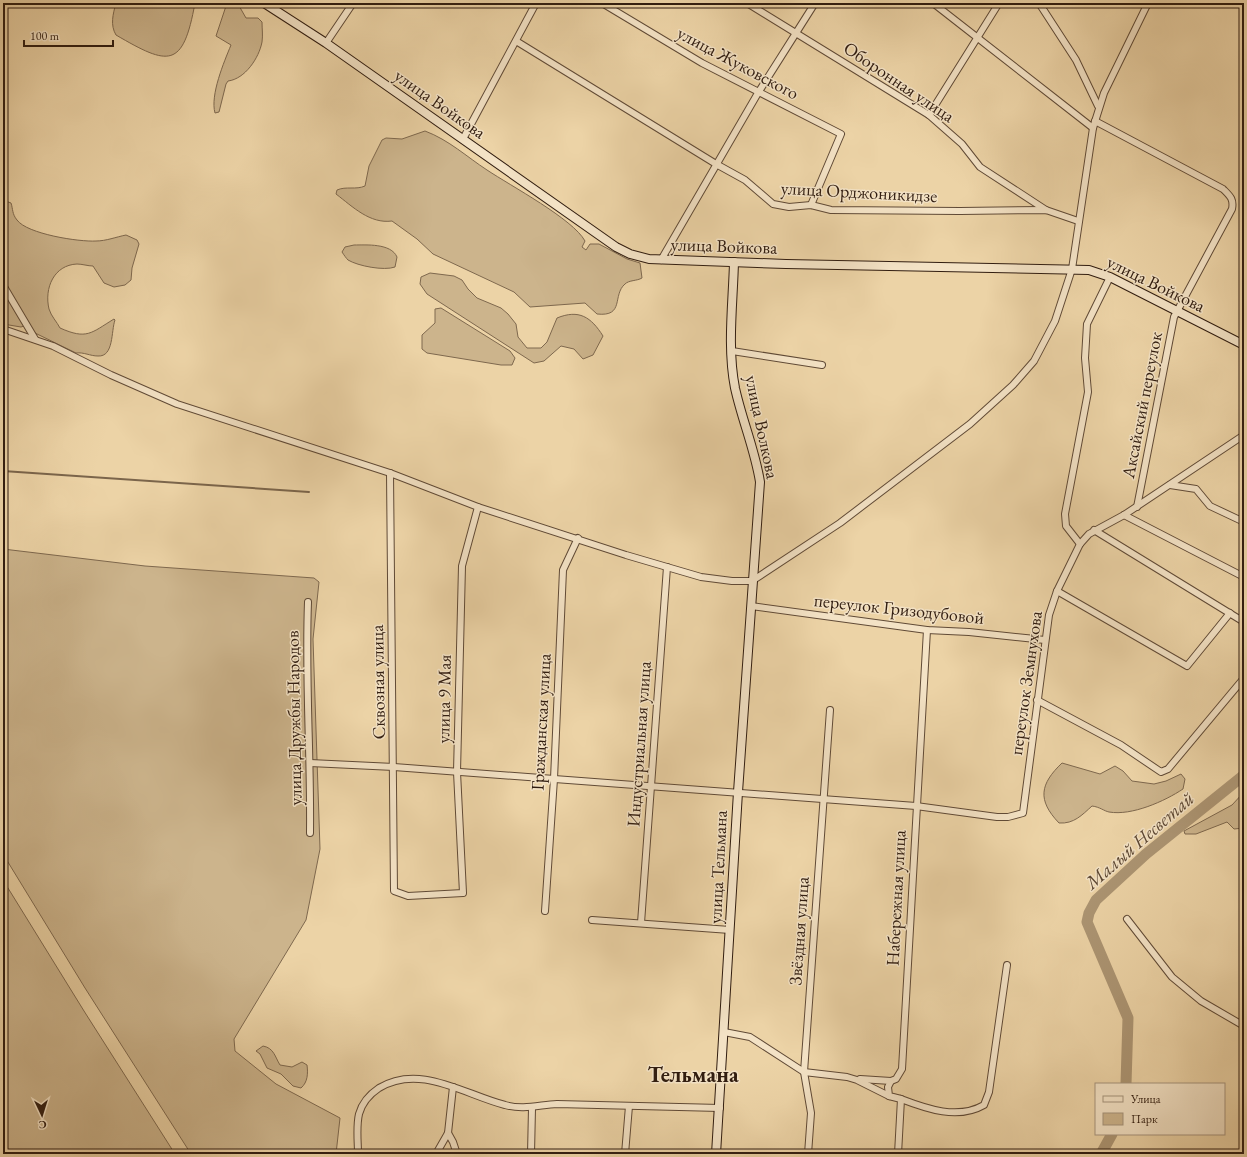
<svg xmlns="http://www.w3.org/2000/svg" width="1247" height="1157" viewBox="0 0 1247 1157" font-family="'EB Garamond',serif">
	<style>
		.green { fill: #ccb48c; stroke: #7e684e }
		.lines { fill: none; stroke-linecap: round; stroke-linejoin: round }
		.stream { stroke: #7b654b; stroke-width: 2 }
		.river { stroke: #ac9573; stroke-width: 11 }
		.street-casing { stroke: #604a36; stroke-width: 8 }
		.secondary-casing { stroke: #311d10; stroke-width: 10 }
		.street { stroke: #f3e2c5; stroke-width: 6 }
		.secondary { stroke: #f3e2c5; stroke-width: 8 }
		.labels { text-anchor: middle; stroke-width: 3; stroke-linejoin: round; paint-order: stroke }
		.street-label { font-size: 18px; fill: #311d10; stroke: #f3e2c5 }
		.water-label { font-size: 19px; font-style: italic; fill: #5c4733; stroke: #f3e2c5 }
		.district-label { font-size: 22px; font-weight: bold; fill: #311d10; stroke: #f3e2c5 }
	</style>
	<rect width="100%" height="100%" fill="#ecd3a6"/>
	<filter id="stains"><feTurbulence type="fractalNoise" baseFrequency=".005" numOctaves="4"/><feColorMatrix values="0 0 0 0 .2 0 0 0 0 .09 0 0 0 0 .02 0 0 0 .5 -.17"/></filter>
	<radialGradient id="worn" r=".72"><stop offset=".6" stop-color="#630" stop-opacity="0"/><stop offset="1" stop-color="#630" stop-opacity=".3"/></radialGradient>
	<g class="green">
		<path d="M116,3H195C183,69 169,66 116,35C110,25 113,14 116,3Z"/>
		<path d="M227,3L238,4L246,18H258L262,22C262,29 263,35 262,42C259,58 245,79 228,81L226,84L219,112L215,113C210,95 224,62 231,45L216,36Z"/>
		<path d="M425,131C449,140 467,157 487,170C511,186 573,219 585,241L582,247L586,250L590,244H599L627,259L640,263L642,278C637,281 629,280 625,284C612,295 625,317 597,314L585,303L530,307L514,292L433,254L417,239L392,221C370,224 353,207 336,194L337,190C346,186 356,190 365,186L369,166L382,140L386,138L402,139Z"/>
		<path d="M3,200L11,203C13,209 12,214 17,220C27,234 79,242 96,241C106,241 116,237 126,235L137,240L139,244L132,268L131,280L125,285L114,287L104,283L93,266C88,266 82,264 77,264C54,265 44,288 49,309C51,316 57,322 60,328C87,340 91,333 114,319L115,320C111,331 114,357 98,356C90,356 84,352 76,353L35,333L3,280Z"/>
		<path d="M354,245C366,245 391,243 397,257L395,267C384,271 358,266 348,260C346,258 344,255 342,252L345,247Z"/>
		<path d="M430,273L454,276L462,280L468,289L477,298L501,308L508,314L516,324L518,337L527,348H541L547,342L557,318C579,309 591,317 603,336L593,355L583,359L574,349L561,346L544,361L534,363L427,294L420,284L421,277Z"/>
		<polygon points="3,290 23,323 24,326 21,327 3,324"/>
		<polygon points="441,308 510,351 515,358 512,365 501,365 427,353 422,349 422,335 435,323 435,309"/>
		<polygon points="3,549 145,566 314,578 319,582 313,639 320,849 306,920 234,1039 235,1051 276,1084 340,1118 336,1154 191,1154 85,988 3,854"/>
		<path d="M1062,763L1100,774L1115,766L1123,771L1132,781L1154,784L1166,781L1181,774L1185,779L1183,789C1165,801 1132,816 1109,812C1104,811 1100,807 1092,806C1082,815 1074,824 1059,823C1037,800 1040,784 1062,763Z"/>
		<polygon points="1244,792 1244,828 1234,829 1227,822 1196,834 1185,834 1184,831 1232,805"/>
		<polygon points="3,880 84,1011 175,1154 3,1154"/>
		<path d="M263,1046C274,1048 275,1057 280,1065L292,1067L302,1062L307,1065C308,1073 308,1082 301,1088L293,1086L281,1074L267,1068L260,1054L256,1051Z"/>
	</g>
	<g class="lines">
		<polyline class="stream" points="3,471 309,492"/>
		<g class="river">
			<polyline points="1126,1084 1128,1018 1087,922 1089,913 1096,900 1146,854 1244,775"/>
			<polyline points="1101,1154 1112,1134"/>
		</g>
		<defs>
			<g id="street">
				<polyline points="602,3 702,63 841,134 811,205"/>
				<polyline points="747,3 929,115 962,144 980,167 1046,210"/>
				<polyline points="933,3 1093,128"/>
				<polyline points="1039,3 1076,60 1098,106"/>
				<polyline points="516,41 716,164 745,180 773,204 789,207 811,205 831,210 960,211 1046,210 1078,221"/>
				<polyline points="326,43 353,3"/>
				<polyline points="929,115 999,3"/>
				<path d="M1095,121L1223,189C1230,196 1234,199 1232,209L1174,317L1137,507"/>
				<polyline points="463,139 536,3"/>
				<polyline points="661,260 758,93 815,3"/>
				<polyline points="3,285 35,339"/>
				<polyline points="3,329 53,346 111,375 177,404 390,473 478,507 626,555 701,577 732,581 752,581 840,523 970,424 1013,385 1034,361 1055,321 1072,269 1093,128 1104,93 1148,3"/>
				<polyline points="732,351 822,365"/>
				<polyline points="390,473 394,891 408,896 463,893 457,772 462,566 478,507"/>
				<polyline points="1170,485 1196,489 1210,506 1244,522"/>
				<polyline points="1124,515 1244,577"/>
				<polyline points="1094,530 1244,622"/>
				<polyline points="1080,544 1066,526 1065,514 1088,392 1085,358 1087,324 1110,277"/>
				<polyline points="1057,591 1187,666 1230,613"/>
				<path d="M308,602C305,679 311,756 310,833"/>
				<polyline points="751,606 927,630 969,632 1045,640"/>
				<polyline points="1037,700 1121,745 1161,772 1168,769 1244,678"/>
				<polyline points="310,763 394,767 916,806 997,817 1008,817 1023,813 1049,615 1057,591 1080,544 1089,534 1124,515 1244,435"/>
				<polyline points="545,911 554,779 563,570 578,538"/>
				<polyline points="1127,919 1172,977 1201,1001 1244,1026"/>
				<polyline points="592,920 730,930"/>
				<polyline points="641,923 667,567"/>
				<polyline points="724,1032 750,1037 804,1072 847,1077 857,1080 889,1096"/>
				<polyline points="860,1079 891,1081"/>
				<path d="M901,1099C927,1109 958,1120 984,1105L989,1092L1007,965"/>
				<polyline points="448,1133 453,1142 457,1154"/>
				<path d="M358,1154C358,1141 356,1127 359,1114C362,1103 370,1094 379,1088C420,1063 465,1095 505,1105C523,1110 539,1105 557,1104L720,1108"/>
				<polyline points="436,1154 448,1133 453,1087"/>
				<polyline points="531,1154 532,1108"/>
				<polyline points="625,1154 629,1106"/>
				<polyline points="808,1154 811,1113 804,1072 830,710"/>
				<polyline points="898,1154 901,1099 889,1096 888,1087 891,1081 896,1079 902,1069 927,630"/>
			</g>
			<g id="secondary">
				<polyline points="264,3 326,43 616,247 630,254 649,259 786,264 1089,270 1110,277 1244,345"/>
				<path d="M716,1154L738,792L760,482C755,450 742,420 735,388C727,347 733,303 734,262"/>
			</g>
		</defs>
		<use href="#street" class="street-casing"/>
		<use href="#secondary" class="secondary-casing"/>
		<use href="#street" class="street"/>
		<use href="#secondary" class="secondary"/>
	</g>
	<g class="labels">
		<g class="street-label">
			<text transform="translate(738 63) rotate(28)" y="6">улица Жуковского</text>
			<text transform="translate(899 82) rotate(34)" y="6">Оборонная улица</text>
			<text transform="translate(440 104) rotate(35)" y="6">улица Войкова</text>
			<text transform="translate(859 192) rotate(3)" y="6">улица Орджоникидзе</text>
			<text transform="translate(724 246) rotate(2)" y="6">улица Войкова</text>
			<text transform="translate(1156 284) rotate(26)" y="6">улица Войкова</text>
			<text transform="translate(1142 405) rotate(-79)" y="6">Аксайский переулок</text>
			<text transform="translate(762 427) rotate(78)" y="6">улица Волкова</text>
			<text transform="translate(899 609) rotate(6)" y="6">переулок Гризодубовой</text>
			<text transform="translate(378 682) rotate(-91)" y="6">Сквозная улица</text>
			<text transform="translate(1026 683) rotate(-82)" y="6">переулок Земнухова</text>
			<text transform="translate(444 699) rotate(-89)" y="6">улица 9 Мая</text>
			<text transform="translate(294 718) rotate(-91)" y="6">улица Дружбы Народов</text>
			<text transform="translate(541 722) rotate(-87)" y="6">Гражданская улица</text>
			<text transform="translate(639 744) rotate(-86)" y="6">Индустриальная улица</text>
			<text transform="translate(718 867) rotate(-87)" y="6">улица Тельмана</text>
			<text transform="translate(896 898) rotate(-87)" y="6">Набережная улица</text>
			<text transform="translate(799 931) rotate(-86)" y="6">Звёздная улица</text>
		</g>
		<g class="water-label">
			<text transform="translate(1139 840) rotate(-41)" y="7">Малый Несветай</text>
		</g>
		<g class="district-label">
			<text x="693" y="1082">Тельмана</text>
		</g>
	</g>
	<rect width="1247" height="1157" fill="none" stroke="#ecd3a6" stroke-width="16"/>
	<rect x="4" y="4" width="1239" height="1149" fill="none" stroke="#311d10" stroke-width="2"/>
	<rect x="8" y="8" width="1231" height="1141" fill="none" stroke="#311d10"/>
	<rect x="1095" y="1083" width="130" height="52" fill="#f3e2c5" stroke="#a5937d"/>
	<rect x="1103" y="1096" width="20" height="6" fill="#f3e2c5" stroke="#a5937d"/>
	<text x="1131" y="1103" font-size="12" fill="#311d10">Улица</text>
	<rect x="1103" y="1113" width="20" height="12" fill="#ccb48c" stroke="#a5937d"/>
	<text x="1131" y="1123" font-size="12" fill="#311d10">Парк</text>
	<g transform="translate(42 1115) rotate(176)" stroke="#f3e2c5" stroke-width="3" paint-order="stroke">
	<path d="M0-3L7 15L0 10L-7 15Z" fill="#311d10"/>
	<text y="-6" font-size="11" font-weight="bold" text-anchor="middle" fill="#311d10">С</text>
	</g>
	<path d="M24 40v6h89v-6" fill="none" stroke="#311d10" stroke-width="2"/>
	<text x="30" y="40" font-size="12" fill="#311d10" stroke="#f3e2c5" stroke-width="3" paint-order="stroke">100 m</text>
	<rect width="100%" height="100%" filter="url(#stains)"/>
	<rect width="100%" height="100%" fill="url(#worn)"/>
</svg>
